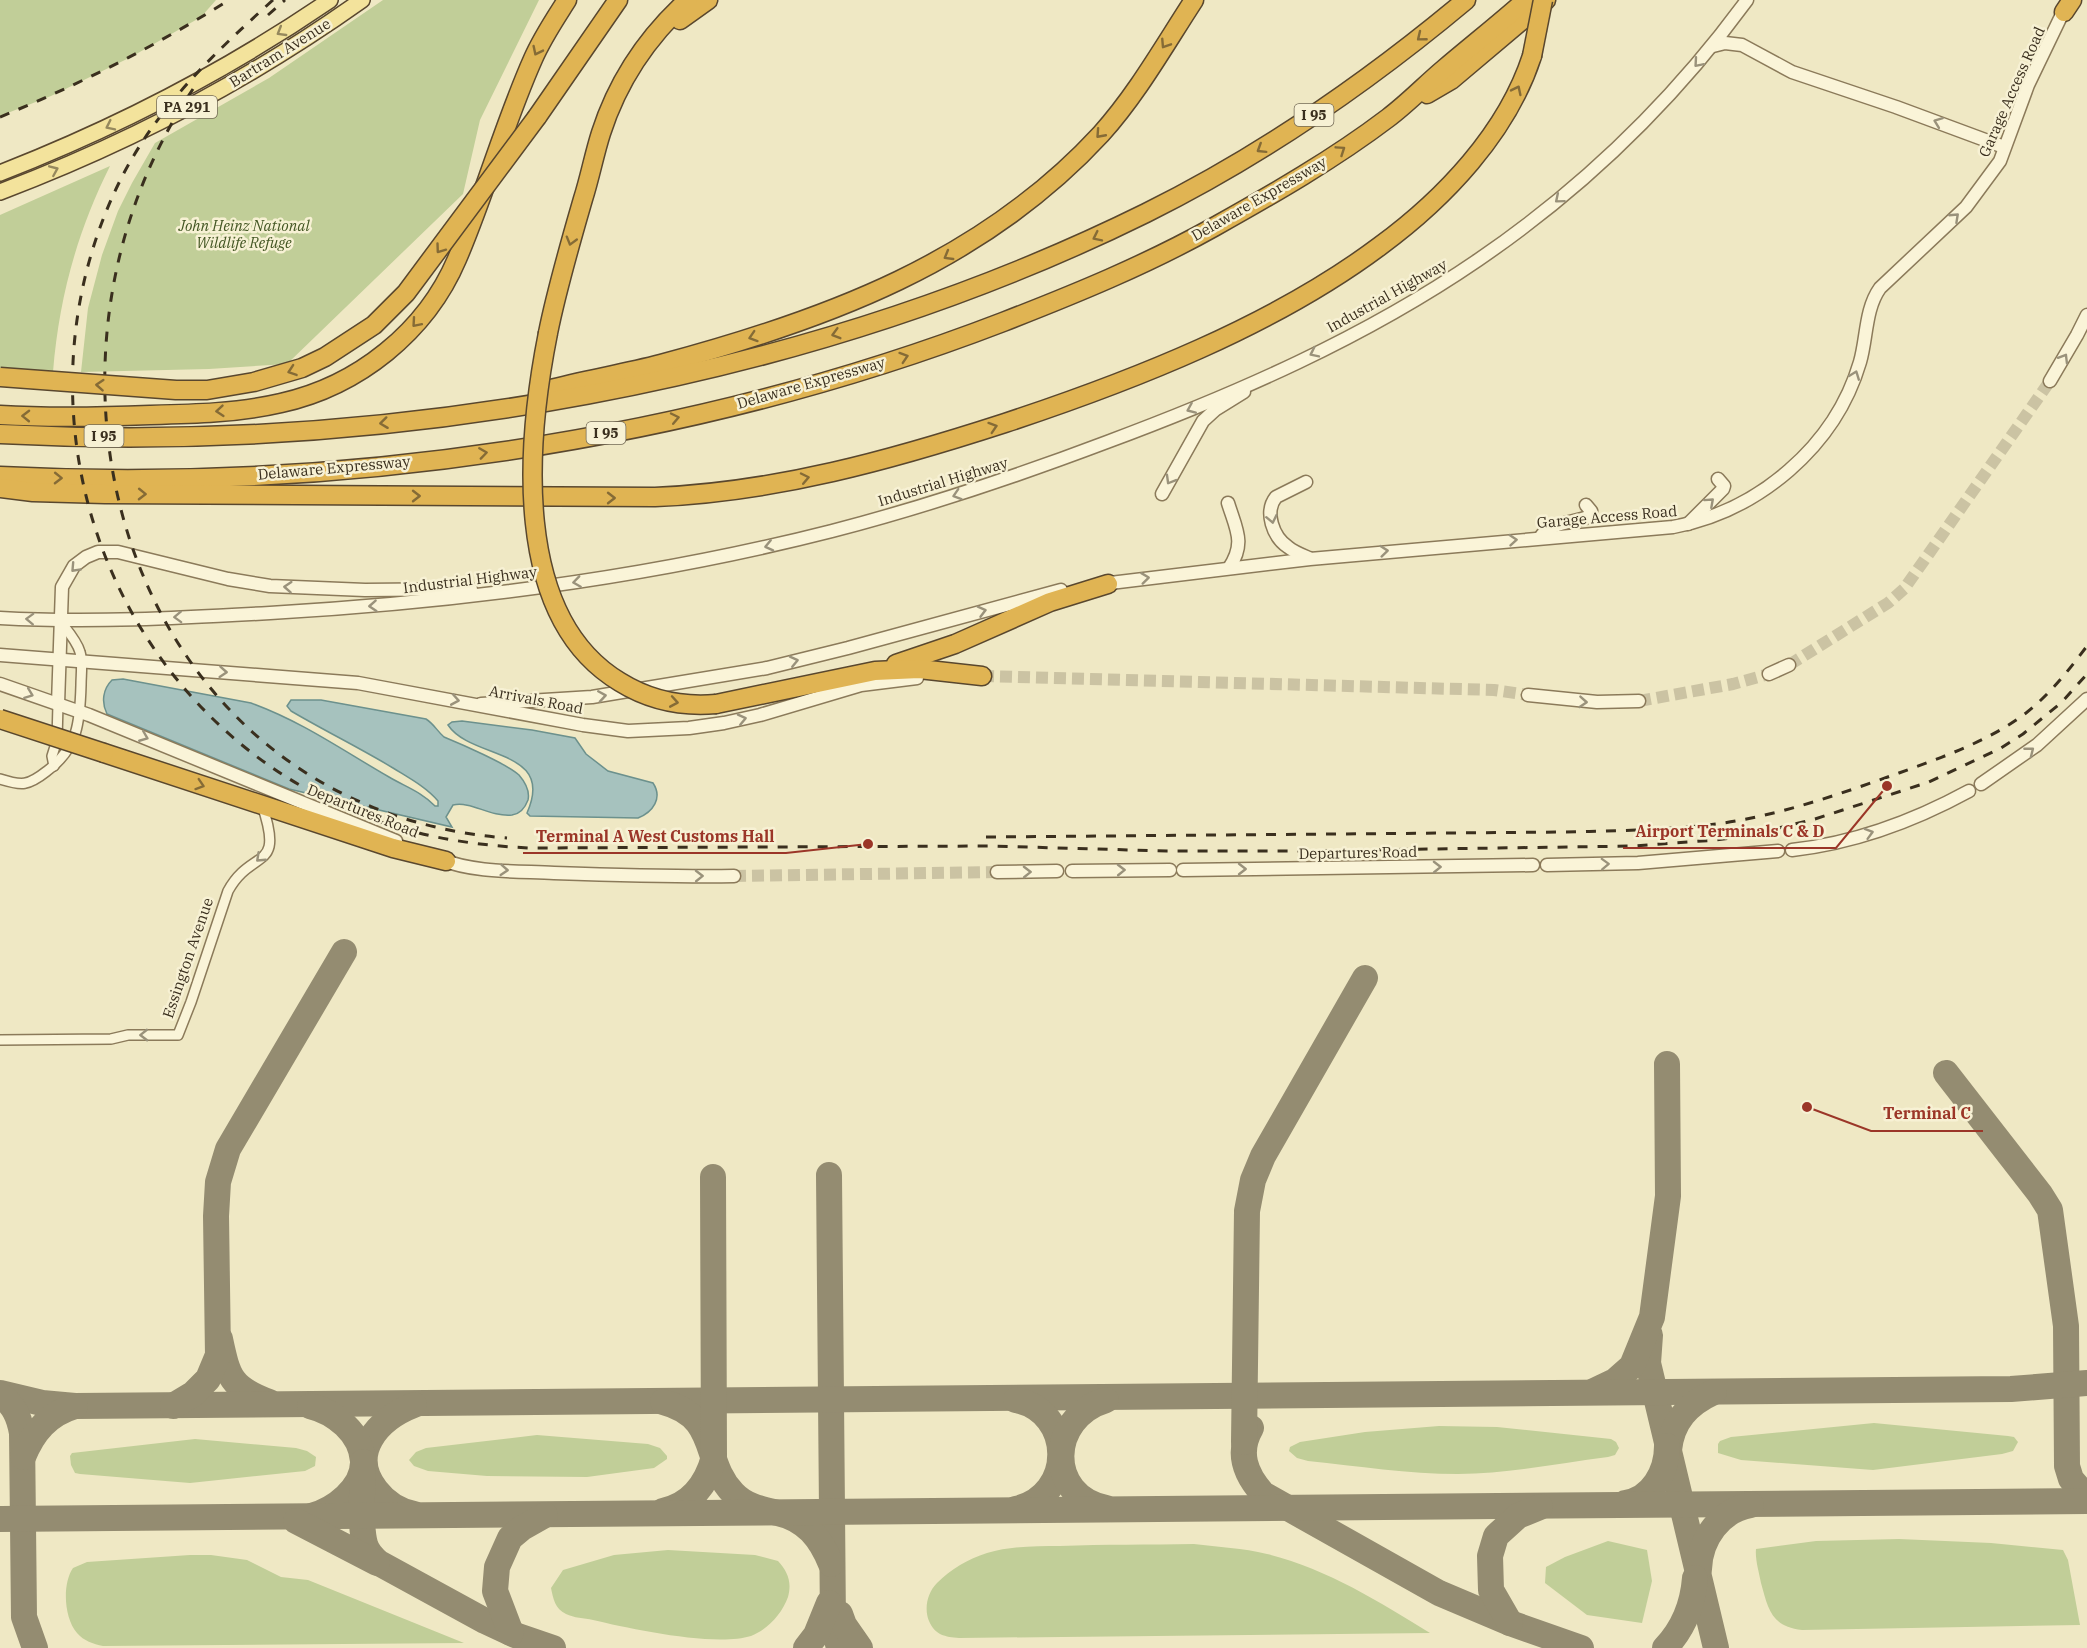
<svg xmlns="http://www.w3.org/2000/svg" width="2087" height="1648" viewBox="0 0 2087 1648" font-family="'IBM Plex Serif',serif">
	<style>
		.green { fill: #c1ce98 }
		.water { fill: #a6c2be; stroke: #6c918d; stroke-width: 1.5 }
		.lines { fill: none; stroke-linecap: round; stroke-linejoin: round }
		.taxiway { stroke: #948c71; stroke-width: 26 }
		.tertiary-tunnel { stroke: #cbc3a3; stroke-width: 12; stroke-dasharray: 12 6; stroke-linecap: butt }
		.minor-casing { stroke: #8b7a5a; stroke-width: 12 }
		.tertiary-casing { stroke: #8b7a5a; stroke-width: 15 }
		.primary-casing { stroke: #59472e; stroke-width: 18 }
		.motorway-casing { stroke: #59472e; stroke-width: 21 }
		.minor { stroke: #faf4d8; stroke-width: 9 }
		.tertiary { stroke: #faf4d8; stroke-width: 12 }
		.primary { stroke: #f3e39c; stroke-width: 15 }
		.motorway { stroke: #e0b453; stroke-width: 18 }
		.rail { stroke: #3a2f1e; stroke-width: 3; stroke-dasharray: 10 10; stroke-linecap: butt }
		.motorway-bridge-casing { stroke: #59472e; stroke-width: 21; stroke-linecap: butt }
		.motorway-bridge { stroke: #e0b453; stroke-width: 18 }
		.oneway { stroke: #96895d }
		.oneway2 { stroke: #856b36 }
		.oneway3 { stroke: #9a927b }
		.labels { text-anchor: middle; stroke-width: 5; stroke-linejoin: round; paint-order: stroke }
		.shield { fill: #f7f1d4; stroke: #736955; stroke-width: 1.5 }
		.shield-label { font-size: 14px; font-weight: bold; fill: #3a2f1e }
		.street-label { font-size: 15px; fill: #3a2f1e; stroke: #f7f1d4 }
		.park-label { font-size: 15px; font-style: italic; fill: #445724; stroke: #f7f1d4 }
		.leader { fill: none; stroke: #9b3628; stroke-width: 2 }
		.callout-dot { fill: #9b3628; stroke: #f7f1d4; stroke-width: 2 }
		.callout-label { font-size: 16px; text-anchor: middle; font-weight: bold; fill: #9b3628; stroke: #f7f1d4; stroke-width: 5; stroke-linejoin: round; paint-order: stroke }
	</style>
	<rect width="100%" height="100%" fill="#efe8c4"/>
	<g class="green">
		<polygon points="0,0 216,0 201,17 131,57 51,96 0,116"/>
		<polygon points="383,0 539,0 480,120 463,194 287,364 209,369 81,372 88,308 102,255 118,211 132,183 155,143 269,78"/>
		<path d="M110,166C77,232 59,298 53,372L0,371V215Z"/>
		<polygon points="1874,1423 2008,1436 2014,1437 2018,1442 2013,1451 2002,1454 1873,1470 1741,1460 1718,1453 1718,1444 1720,1441 1731,1437"/>
		<path d="M1439,1426L1497,1427L1611,1439L1616,1442L1619,1448L1615,1455L1608,1457C1559,1463 1508,1474 1458,1474C1408,1474 1358,1466 1308,1461L1297,1458L1289,1451L1290,1447L1300,1442L1365,1432Z"/>
		<polygon points="537,1435 648,1444 660,1448 667,1456 667,1459 654,1468 587,1477 487,1476 428,1471 414,1466 409,1460 416,1452 426,1448"/>
		<polygon points="195,1439 296,1448 307,1451 316,1457 315,1466 305,1471 190,1483 80,1474 75,1473 71,1465 70,1456 72,1453"/>
		<path d="M1899,1539L1991,1543L2063,1550L2068,1560L2080,1625L1802,1630C1771,1627 1768,1608 1761,1583C1759,1572 1755,1560 1756,1549L1816,1541Z"/>
		<polygon points="1608,1541 1647,1550 1652,1581 1642,1623 1587,1615 1545,1583 1546,1567 1565,1557"/>
		<path d="M1194,1544C1218,1547 1243,1548 1267,1554C1325,1568 1380,1602 1430,1633L959,1638C945,1637 935,1635 929,1621C924,1609 927,1593 937,1583C951,1569 968,1559 987,1553C1011,1546 1036,1546 1060,1546C1105,1544 1149,1545 1194,1544Z"/>
		<path d="M668,1550L755,1555L778,1561C788,1572 792,1582 788,1597C782,1614 767,1630 751,1636C715,1647 631,1629 593,1620C584,1618 574,1618 566,1614C555,1609 553,1598 551,1588L563,1570L614,1555Z"/>
		<path d="M190,1555H211L247,1560L281,1577L308,1580L464,1643L103,1646C93,1644 84,1641 77,1633C64,1618 62,1584 73,1568L87,1562Z"/>
	</g>
	<g class="water">
		<path d="M123,679L251,703C303,722 342,750 389,777C404,786 422,792 435,806H438V801C426,787 409,778 393,768C360,748 325,731 291,711L287,706L291,700H321L426,719C434,724 437,731 444,737C461,744 507,764 519,775C525,782 530,791 528,800C525,808 520,814 512,815C489,817 472,801 453,805L446,817L452,827L289,789L107,714C101,702 103,689 112,680Z"/>
		<path d="M462,721L532,730L575,738L586,754L608,771L653,783C663,798 653,812 638,818L530,816L527,813C556,748 471,760 448,725L452,722Z"/>
	</g>
	<g class="lines">
		<g class="taxiway">
			<polyline points="1946,1073 2040,1194 2050,1210 2066,1326 2067,1466 2071,1479 2087,1498"/>
			<polyline points="829,1175 833,1624 839,1648"/>
			<polyline points="1650,1335 1648,1363 1716,1648"/>
			<path d="M220,1339C228,1377 231,1388 269,1402"/>
			<polyline points="1594,1391 1615,1381 1632,1366 1652,1317 1668,1196 1667,1064"/>
			<polyline points="0,1393 42,1403 75,1406 2011,1389 2087,1383"/>
			<path d="M0,1395C14,1405 19,1416 22,1433L24,1617L35,1648"/>
			<path d="M1016,1400C1074,1412 1076,1495 1016,1509"/>
			<path d="M663,1402C720,1417 702,1461 733,1493C745,1506 761,1509 778,1513C806,1519 821,1539 831,1564"/>
			<path d="M414,1405C378,1419 347,1453 376,1490C386,1503 399,1511 414,1514"/>
			<polyline points="173,1406 193,1394 208,1379 218,1355 216,1216 218,1182 228,1149 344,952"/>
			<path d="M310,1406C335,1412 361,1433 363,1461C364,1488 334,1510 311,1516"/>
			<path d="M1251,1428C1237,1452 1245,1474 1263,1494L1439,1593L1510,1623L1581,1648"/>
			<polyline points="1244,1442 1247,1211 1253,1180 1263,1156 1365,978"/>
			<path d="M1669,1450C1672,1421 1688,1404 1714,1392"/>
			<path d="M23,1457C33,1432 48,1414 75,1406"/>
			<path d="M363,1462C363,1484 359,1523 365,1544C367,1552 373,1558 379,1563L485,1621L515,1635L553,1648"/>
			<path d="M1625,1503C1652,1499 1667,1472 1667,1446"/>
			<path d="M1106,1508C1046,1496 1047,1418 1106,1400"/>
			<path d="M663,1511C692,1505 707,1483 714,1457L713,1177"/>
			<polyline points="0,1519 2087,1501"/>
			<polyline points="296,1521 377,1563"/>
			<path d="M1699,1569C1700,1539 1720,1510 1751,1505"/>
			<polyline points="840,1614 844,1625 860,1648"/>
			<polyline points="1510,1623 1491,1590 1490,1556 1496,1536 1518,1516 1540,1507"/>
			<polyline points="511,1633 495,1591 497,1567 510,1538 522,1528 545,1515"/>
			<polyline points="806,1648 816,1635 829,1603"/>
			<path d="M1665,1648C1684,1628 1693,1604 1695,1578"/>
		</g>
		<g class="tertiary-tunnel">
			<polyline points="1789,665 1888,603 1904,589 2050,381"/>
			<polyline points="982,676 1494,690 1528,695"/>
			<polyline points="1639,701 1733,684 1769,674"/>
			<polyline points="734,876 997,872"/>
		</g>
		<defs>
			<g id="minor">
				<polyline points="54,766 52,756 57,740 58,704"/>
				<path d="M0,779C22,786 28,786 47,771C78,748 80,722 81,685C81,674 83,662 80,652C77,641 67,630 60,621"/>
				<path d="M0,1040L111,1039L128,1035H178L191,1002L228,891C252,847 285,873 262,805"/>
			</g>
			<g id="tertiary">
				<polyline points="1713,46 1725,43 1742,45 1792,72 1896,107 2004,147"/>
				<polyline points="2050,381 2077,335 2087,315"/>
				<path d="M1306,482L1276,497C1264,512 1273,537 1288,547C1294,552 1302,555 1309,558"/>
				<polyline points="1162,494 1203,421 1215,410 1244,392"/>
				<path d="M1228,503C1236,529 1246,543 1229,568"/>
				<polyline points="1688,524 1723,489 1724,486 1718,479"/>
				<path d="M1540,538C1549,522 1573,523 1588,517L1591,511L1586,505"/>
				<path d="M1102,584L1310,559L1673,527C1758,511 1835,447 1860,362C1867,338 1865,309 1880,288L1966,207L2000,161L2028,85L2066,6"/>
				<path d="M0,618C90,623 180,618 270,613C459,602 648,578 832,531C925,507 1017,476 1107,442C1236,394 1364,338 1478,260C1582,189 1673,101 1747,0"/>
				<polyline points="0,655 358,683 583,725 628,731 689,728 724,723 760,715 861,685 917,678"/>
				<polyline points="1769,674 1789,665"/>
				<polyline points="0,684 89,715 396,841"/>
				<polyline points="1528,695 1597,702 1639,701"/>
				<polyline points="58,704 62,587 74,566 86,557 98,552 118,552 228,579 270,586 365,590 471,589"/>
				<polyline points="481,704 592,697 767,668 848,648 1061,590"/>
				<polyline points="1981,784 2037,745 2087,699"/>
				<path d="M1792,850C1855,843 1914,821 1969,791"/>
				<path d="M440,859C474,873 517,871 554,873C614,875 674,877 734,876"/>
				<polyline points="1547,865 1638,863 1778,851"/>
				<polyline points="1183,870 1533,865"/>
				<polyline points="1072,871 1170,870"/>
				<polyline points="997,872 1057,871"/>
			</g>
			<g id="primary">
				<path d="M0,173C115,128 228,70 330,0"/>
				<path d="M0,192C127,144 251,79 362,0"/>
			</g>
			<g id="motorway">
				<polyline points="2064,12 2072,0"/>
				<polyline points="680,20 708,0"/>
				<polyline points="1427,94 1451,80 1546,0"/>
				<polyline points="537,117 618,0"/>
				<path d="M548,333C557,288 570,244 583,199C590,177 594,155 601,133C618,80 647,37 688,0"/>
				<path d="M547,390C585,380 623,374 661,364C826,320 983,262 1101,134C1137,94 1164,46 1194,0"/>
				<path d="M0,415C50,418 100,417 150,415C193,414 238,413 281,403C358,386 426,332 457,259C485,194 504,124 533,59C542,38 555,19 567,0"/>
				<path d="M0,434C382,454 802,383 1146,213C1261,156 1368,82 1466,0"/>
				<path d="M0,476C334,493 691,442 1003,322C1075,294 1146,265 1214,227C1273,194 1334,159 1388,118C1408,103 1425,85 1444,69C1471,46 1499,24 1526,0"/>
				<path d="M0,488L33,492L105,494L655,497C776,492 891,460 1005,423C1132,381 1273,326 1380,246C1444,199 1507,133 1532,56"/>
				<polyline points="896,664 955,644 1050,602 1108,584"/>
				<polyline points="716,704 875,671 919,669 982,676"/>
				<polyline points="104,753 393,848 446,861"/>
			</g>
		</defs>
		<use href="#minor" class="minor-casing"/>
		<use href="#tertiary" class="tertiary-casing"/>
		<use href="#primary" class="primary-casing"/>
		<use href="#motorway" class="motorway-casing"/>
		<use href="#minor" class="minor"/>
		<use href="#tertiary" class="tertiary"/>
		<use href="#primary" class="primary"/>
		<use href="#motorway" class="motorway"/>
		<g class="rail">
			<path d="M273,0C211,56 152,112 116,189C6,423 112,709 351,811C409,835 467,845 529,848L989,846L1167,851H1296L1634,846L1716,840L1746,836L1815,819L1929,782L2001,748L2023,734L2062,702L2087,674"/>
			<polyline points="268,15 285,0"/>
			<path d="M193,89C0,376 132,809 507,838"/>
			<path d="M0,117C80,84 156,46 229,0"/>
			<path d="M986,837L1566,832C1616,831 1666,830 1716,824C1778,816 1840,794 1899,773C1943,757 1989,741 2026,713C2050,694 2069,670 2087,646"/>
		</g>
		<defs>
			<g id="motorway-bridge">
				<polyline points="1532,56 1543,0"/>
				<path d="M548,333C527,439 510,616 620,682C649,700 682,707 716,704"/>
				<polyline points="0,377 176,390 207,390 254,382 302,368 325,357 374,325 406,293 537,117"/>
				<polyline points="0,719 104,753"/>
			</g>
		</defs>
		<use href="#motorway-bridge" class="motorway-bridge-casing"/>
		<use href="#motorway-bridge" class="motorway-bridge"/>
	</g>
	<defs><path id="oneway-chevron" d="M-2-3.5L2.5 0L-2 3.5" fill="none" stroke-width="1.6" stroke-linecap="round" stroke-linejoin="round" transform="scale(1.5)"/></defs>
	<g class="oneway">
		<use href="#oneway-chevron" transform="translate(281 32) rotate(149)"/>
		<use href="#oneway-chevron" transform="translate(110 126) rotate(154)"/>
		<use href="#oneway-chevron" transform="translate(54 170) rotate(-23)"/>
	</g>
	<g class="oneway2">
		<use href="#oneway-chevron" transform="translate(1421 37) rotate(141)"/>
		<use href="#oneway-chevron" transform="translate(1165 44) rotate(123)"/>
		<use href="#oneway-chevron" transform="translate(537 51) rotate(116)"/>
		<use href="#oneway-chevron" transform="translate(1517 90) rotate(-64)"/>
		<use href="#oneway-chevron" transform="translate(1100 134) rotate(132)"/>
		<use href="#oneway-chevron" transform="translate(1261 149) rotate(148)"/>
		<use href="#oneway-chevron" transform="translate(1341 150) rotate(-34)"/>
		<use href="#oneway-chevron" transform="translate(1097 237) rotate(154)"/>
		<use href="#oneway-chevron" transform="translate(571 241) rotate(106)"/>
		<use href="#oneway-chevron" transform="translate(440 249) rotate(126)"/>
		<use href="#oneway-chevron" transform="translate(948 256) rotate(150)"/>
		<use href="#oneway-chevron" transform="translate(416 323) rotate(131)"/>
		<use href="#oneway-chevron" transform="translate(836 334) rotate(164)"/>
		<use href="#oneway-chevron" transform="translate(753 337) rotate(162)"/>
		<use href="#oneway-chevron" transform="translate(904 357) rotate(-18)"/>
		<use href="#oneway-chevron" transform="translate(292 371) rotate(161)"/>
		<use href="#oneway-chevron" transform="translate(100 385) rotate(-176)"/>
		<use href="#oneway-chevron" transform="translate(220 411) rotate(175)"/>
		<use href="#oneway-chevron" transform="translate(26 416) rotate(-179)"/>
		<use href="#oneway-chevron" transform="translate(675 418) rotate(-12)"/>
		<use href="#oneway-chevron" transform="translate(384 423) rotate(173)"/>
		<use href="#oneway-chevron" transform="translate(993 427) rotate(-18)"/>
		<use href="#oneway-chevron" transform="translate(483 453) rotate(-8)"/>
		<use href="#oneway-chevron" transform="translate(58 478) rotate(1)"/>
		<use href="#oneway-chevron" transform="translate(805 478) rotate(-12)"/>
		<use href="#oneway-chevron" transform="translate(142 494) rotate(1)"/>
		<use href="#oneway-chevron" transform="translate(416 496)"/>
		<use href="#oneway-chevron" transform="translate(611 498)"/>
		<use href="#oneway-chevron" transform="translate(674 702) rotate(10)"/>
		<use href="#oneway-chevron" transform="translate(200 785) rotate(18)"/>
	</g>
	<g class="oneway3">
		<use href="#oneway-chevron" transform="translate(1698 63) rotate(131)"/>
		<use href="#oneway-chevron" transform="translate(1938 122) rotate(-159)"/>
		<use href="#oneway-chevron" transform="translate(1559 199) rotate(140)"/>
		<use href="#oneway-chevron" transform="translate(1955 217) rotate(-43)"/>
		<use href="#oneway-chevron" transform="translate(1314 353) rotate(154)"/>
		<use href="#oneway-chevron" transform="translate(2064 358) rotate(-59)"/>
		<use href="#oneway-chevron" transform="translate(1855 375) rotate(-69)"/>
		<use href="#oneway-chevron" transform="translate(1191 409) rotate(157)"/>
		<use href="#oneway-chevron" transform="translate(1170 480) rotate(120)"/>
		<use href="#oneway-chevron" transform="translate(957 495) rotate(162)"/>
		<use href="#oneway-chevron" transform="translate(1710 502) rotate(-42)"/>
		<use href="#oneway-chevron" transform="translate(1272 519) rotate(78)"/>
		<use href="#oneway-chevron" transform="translate(1513 540) rotate(-5)"/>
		<use href="#oneway-chevron" transform="translate(769 546) rotate(167)"/>
		<use href="#oneway-chevron" transform="translate(1384 551) rotate(-6)"/>
		<use href="#oneway-chevron" transform="translate(75 568) rotate(133)"/>
		<use href="#oneway-chevron" transform="translate(1145 578) rotate(-7)"/>
		<use href="#oneway-chevron" transform="translate(577 582) rotate(172)"/>
		<use href="#oneway-chevron" transform="translate(288 587) rotate(-176)"/>
		<use href="#oneway-chevron" transform="translate(373 606) rotate(176)"/>
		<use href="#oneway-chevron" transform="translate(982 611) rotate(-15)"/>
		<use href="#oneway-chevron" transform="translate(178 617) rotate(178)"/>
		<use href="#oneway-chevron" transform="translate(30 619) rotate(-178)"/>
		<use href="#oneway-chevron" transform="translate(794 661) rotate(-13)"/>
		<use href="#oneway-chevron" transform="translate(223 672) rotate(4)"/>
		<use href="#oneway-chevron" transform="translate(29 694) rotate(21)"/>
		<use href="#oneway-chevron" transform="translate(602 696) rotate(-9)"/>
		<use href="#oneway-chevron" transform="translate(455 700) rotate(10)"/>
		<use href="#oneway-chevron" transform="translate(1583 702) rotate(4)"/>
		<use href="#oneway-chevron" transform="translate(742 719) rotate(-13)"/>
		<use href="#oneway-chevron" transform="translate(144 737) rotate(22)"/>
		<use href="#oneway-chevron" transform="translate(2030 751) rotate(-38)"/>
		<use href="#oneway-chevron" transform="translate(1869 833) rotate(-16)"/>
		<use href="#oneway-chevron" transform="translate(260 858) rotate(137)"/>
		<use href="#oneway-chevron" transform="translate(1605 864) rotate(-2)"/>
		<use href="#oneway-chevron" transform="translate(1437 867) rotate(-1)"/>
		<use href="#oneway-chevron" transform="translate(1242 869)"/>
		<use href="#oneway-chevron" transform="translate(504 870) rotate(4)"/>
		<use href="#oneway-chevron" transform="translate(1121 870) rotate(-1)"/>
		<use href="#oneway-chevron" transform="translate(1027 872) rotate(-1)"/>
		<use href="#oneway-chevron" transform="translate(699 876) rotate(-1)"/>
		<use href="#oneway-chevron" transform="translate(144 1035) rotate(179)"/>
	</g>
	<g class="labels">
		<g class="shield">
			<rect x="157" y="96" width="60" height="22" rx="4.5"/>
			<rect x="1294.5" y="104" width="39" height="22" rx="4.5"/>
			<rect x="586.5" y="422" width="39" height="22" rx="4.5"/>
			<rect x="84.5" y="425" width="39" height="22" rx="4.5"/>
		</g>
		<g class="shield-label">
			<text x="187" y="112">PA 291</text>
			<text x="1314" y="120">I 95</text>
			<text x="606" y="438">I 95</text>
			<text x="104" y="441">I 95</text>
		</g>
		<g class="street-label">
			<text transform="translate(280 53) rotate(-32)" y="5">Bartram Avenue</text>
			<text transform="translate(2012 92) rotate(-66)" y="5">Garage Access Road</text>
			<text transform="translate(1259 199) rotate(-30)" y="5">Delaware Expressway</text>
			<text transform="translate(1387 296) rotate(-29)" y="5">Industrial Highway</text>
			<text transform="translate(811 383) rotate(-16)" y="5">Delaware Expressway</text>
			<text transform="translate(334 468) rotate(-5)" y="5">Delaware Expressway</text>
			<text transform="translate(943 482) rotate(-17)" y="5">Industrial Highway</text>
			<text transform="translate(1607 517) rotate(-5)" y="5">Garage Access Road</text>
			<text transform="translate(470 580) rotate(-7)" y="5">Industrial Highway</text>
			<text transform="translate(536 700) rotate(11)" y="5">Arrivals Road</text>
			<text transform="translate(363 811) rotate(22)" y="5">Departures Road</text>
			<text transform="translate(1358 853) rotate(-1)" y="5">Departures Road</text>
			<text transform="translate(188 958) rotate(-71)" y="5">Essington Avenue</text>
		</g>
		<g class="park-label">
			<text x="244" y="231">John Heinz National<tspan x="244" dy="17">Wildlife Refuge</tspan></text>
		</g>
	</g>
	<path class="leader" d="M1887 786L1836 848H1623M868 844L786 853H523M1807 1107L1871 1131H1983"/>
	<g class="callout-dot">
		<circle cx="1887" cy="786" r="6"/>
		<circle cx="868" cy="844" r="6"/>
		<circle cx="1807" cy="1107" r="6"/>
	</g>
	<g class="callout-label">
		<text x="1730" y="837">Airport Terminals C &amp; D</text>
		<text x="655" y="842">Terminal A West Customs Hall</text>
		<text x="1927" y="1119">Terminal C</text>
	</g>
</svg>
